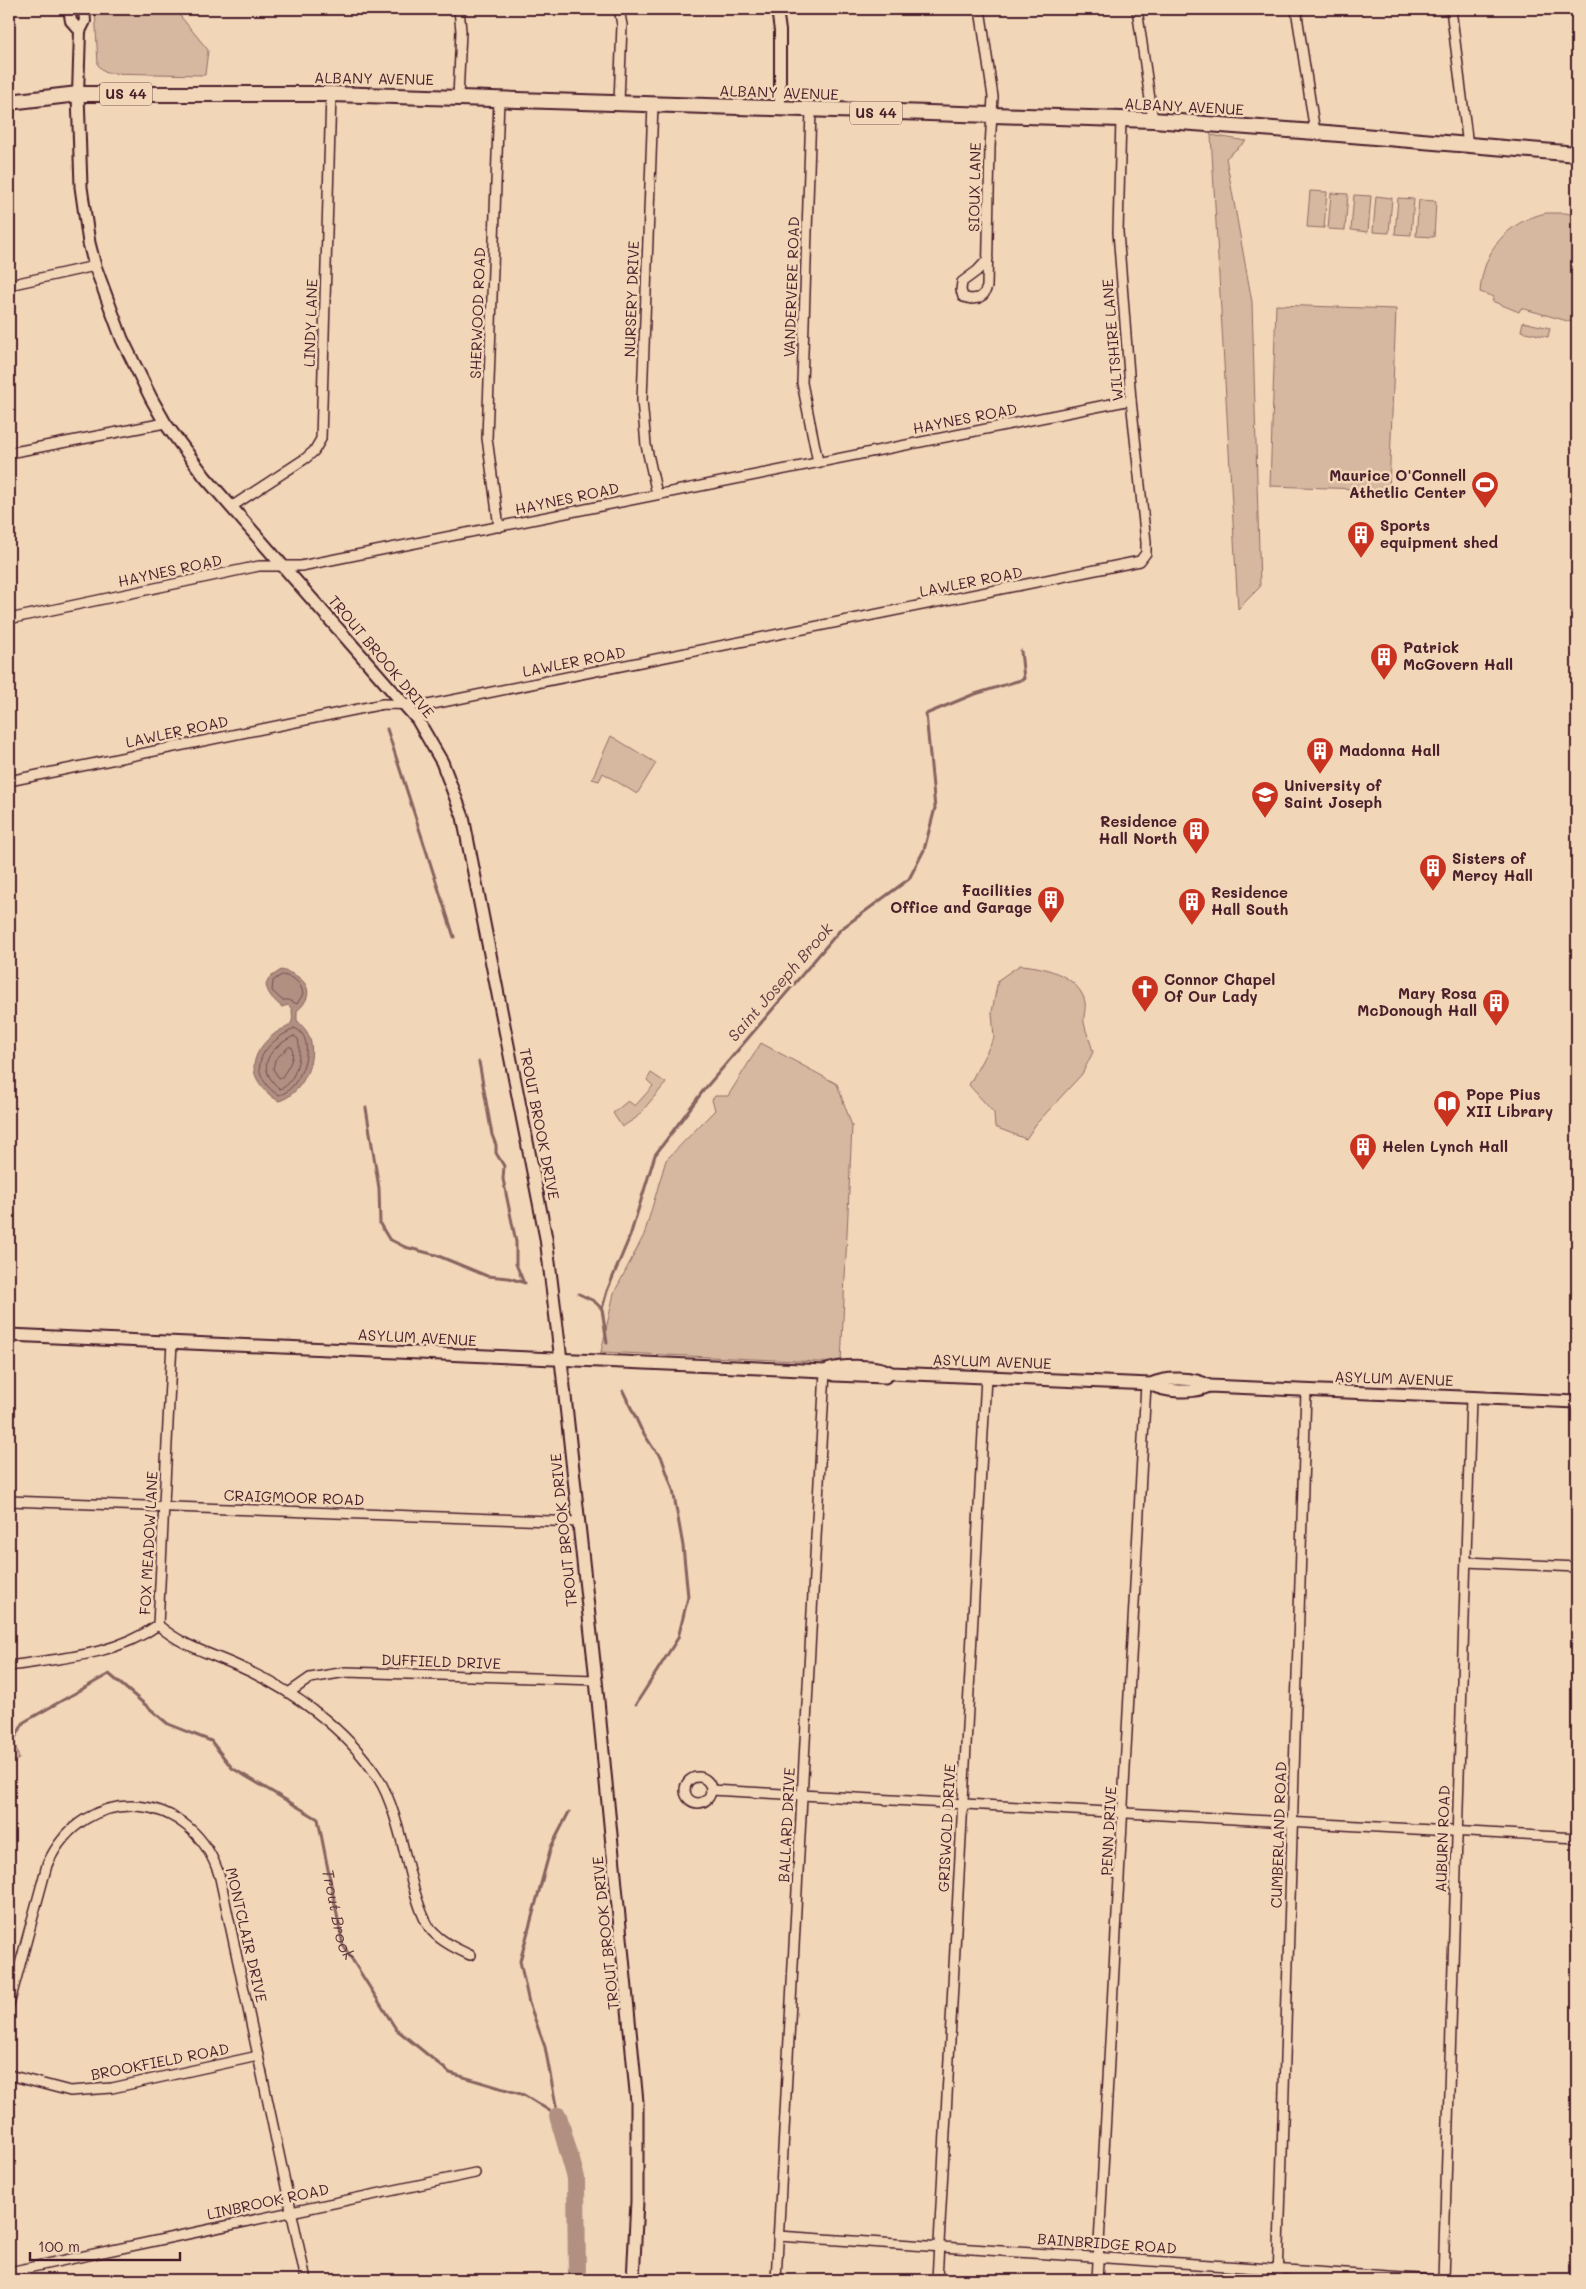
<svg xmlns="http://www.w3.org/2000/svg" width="1586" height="2289" viewBox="0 0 1586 2289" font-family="Mali,sans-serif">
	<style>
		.green { fill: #d6b8a0; stroke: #906c66 }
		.water { fill: #b19082; stroke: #88635f }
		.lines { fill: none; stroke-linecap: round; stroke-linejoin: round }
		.shore { stroke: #734c4e; stroke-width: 1 }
		.stream { stroke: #88635f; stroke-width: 3 }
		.river { stroke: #b19082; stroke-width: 18 }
		.minor-casing { stroke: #4a1f2b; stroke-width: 12 }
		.tertiary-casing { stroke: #4a1f2b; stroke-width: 14 }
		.secondary-casing { stroke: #4a1f2b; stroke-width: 15 }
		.trunk-casing { stroke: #4a1f2b; stroke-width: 18 }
		.minor { stroke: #f1d6b8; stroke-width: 9 }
		.tertiary { stroke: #f1d6b8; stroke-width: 10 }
		.secondary { stroke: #f1d6b8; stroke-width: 11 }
		.trunk { stroke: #f1d6b8; stroke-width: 14 }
		.labels { text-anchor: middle; stroke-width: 5; stroke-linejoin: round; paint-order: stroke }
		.shield { fill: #f1d6b8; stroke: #7c5655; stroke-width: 1 }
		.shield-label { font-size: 14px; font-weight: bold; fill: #4a1f2b }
		.street-label { font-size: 15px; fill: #4a1f2b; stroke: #f1d6b8 }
		.poi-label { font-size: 15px; font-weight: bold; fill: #4a1f2b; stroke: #f1d6b8; text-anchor: start }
		.water-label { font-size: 16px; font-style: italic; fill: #643b41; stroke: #f1d6b8 }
	</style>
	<rect width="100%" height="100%" fill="#f1d6b8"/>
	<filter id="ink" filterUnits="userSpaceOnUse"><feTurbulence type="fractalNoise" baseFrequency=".02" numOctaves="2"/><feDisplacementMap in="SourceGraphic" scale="10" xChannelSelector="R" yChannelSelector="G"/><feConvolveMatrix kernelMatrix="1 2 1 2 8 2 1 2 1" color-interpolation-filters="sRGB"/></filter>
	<g filter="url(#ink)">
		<g class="green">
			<polygon points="95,9 179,9 177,12 208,50 205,75 106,73 98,65"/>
			<polygon points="1211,135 1246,141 1226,158 1252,302 1260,587 1238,609"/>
			<polygon points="1310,191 1327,192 1324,228 1307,227"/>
			<polygon points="1331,193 1348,194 1345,230 1328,229"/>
			<polygon points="1354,195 1371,196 1368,232 1351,230"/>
			<polygon points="1376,196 1392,198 1389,233 1373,232"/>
			<polygon points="1398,198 1414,199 1411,235 1395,234"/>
			<polygon points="1419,200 1436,201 1434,237 1416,236"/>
			<path d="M1546,213H1566L1577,216V319L1571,322L1521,308L1519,312L1492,301L1494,297L1480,292C1483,251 1506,222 1546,213Z"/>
			<polygon points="1276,305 1396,309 1389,490 1270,486"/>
			<polygon points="1523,322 1550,328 1548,337 1521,331"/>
			<polygon points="611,736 656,763 637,794 603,773 599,781 592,779"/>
			<path d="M1020,965C1041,966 1073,974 1083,996C1088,1006 1083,1013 1084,1023C1086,1033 1091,1042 1093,1052L1082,1074L1036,1124L1026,1139L995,1127L994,1113L969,1085L994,1038L992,1012L998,980Z"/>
			<polygon points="761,1043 837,1084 852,1126 841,1363 601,1352 614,1293 644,1235 666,1160 715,1110 712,1100 715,1096 728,1096"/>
			<polygon points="651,1073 666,1083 636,1118 622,1127 613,1113 628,1101 635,1106 653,1086 647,1080"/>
			<polygon points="9,1727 11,1727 19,1759 9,1764"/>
		</g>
		<path class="water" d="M281,970C304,975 319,992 297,1011V1020C301,1025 307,1030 309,1036C318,1059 303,1094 279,1101C269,1096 262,1088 257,1079C247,1060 264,1040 280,1030C285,1028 290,1027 292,1021C293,1018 292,1013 292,1009L288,1005L282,1007C274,1000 268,995 266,985L269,978Z"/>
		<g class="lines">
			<g class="shore">
				<path d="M282,975C294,977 301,982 303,994L297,1004L289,1000H282L272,991L273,981Z"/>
				<path d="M294,1028C320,1036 301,1091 279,1095C272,1092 266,1085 263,1079C253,1061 267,1046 281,1036C285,1033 290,1032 294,1028Z"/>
				<path d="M294,1036L298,1039C302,1054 296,1084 280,1089C254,1067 269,1048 294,1036Z"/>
				<path d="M289,1047H292C295,1058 288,1068 282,1077L279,1078L273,1069L275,1060Z"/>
			</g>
			<g class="stream">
				<polyline points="387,729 454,937"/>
				<polyline points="479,1062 492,1135 496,1145 496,1153 504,1166 503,1179 516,1242 516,1264 523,1281"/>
				<polyline points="366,1108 379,1188 380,1224 389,1239 405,1247 436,1255 487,1276 509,1278 525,1283"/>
				<polyline points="579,1294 594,1301 602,1309"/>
				<polyline points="607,1343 602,1309 607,1291 630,1236 655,1155 703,1091 841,929 909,879 924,850 935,808 926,714 972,695 1024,679 1021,651"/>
				<polyline points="623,1391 641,1429 653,1448 661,1456 673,1490 683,1546 688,1597 678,1638 636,1704"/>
				<path id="s1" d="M9,1749L24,1722L109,1674L168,1724L211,1741L232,1768L318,1819L343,1945L396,2029L450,2073L524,2095L558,2116"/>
				<polyline points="558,2116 545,2047 529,2003 520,1961 551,1847 569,1812"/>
			</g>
			<polyline class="river" points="558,2116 576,2178 577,2280"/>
			<defs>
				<g id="minor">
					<polyline points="980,9 993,97 990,147 987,287 984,294 979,298 971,299 963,297 961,290 962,282 977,271 988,259"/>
					<polyline points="1137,9 1153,120"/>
					<polyline points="1296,9 1315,132"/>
					<polyline points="1451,9 1468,146"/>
					<polyline points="458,98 461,31 459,9"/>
					<polyline points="499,99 487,438 499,527"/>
					<polyline points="619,102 622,25 619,9"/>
					<polyline points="653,104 642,400 646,445 657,494"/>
					<polyline points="811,111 802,383 818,462"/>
					<polyline points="9,285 95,266"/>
					<polyline points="9,453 165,423"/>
					<polyline points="231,507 306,458 314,451 321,439 331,94"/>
					<polyline points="9,619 259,566 301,566 1131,400"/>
					<polyline points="9,781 383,704 428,705 1140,561 1146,553 1146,542 1131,400 1118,232 1121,119"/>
					<polyline points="9,1501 578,1522"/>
					<polyline points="1466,1562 1577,1567"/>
					<path d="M158,1625C182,1646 209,1653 238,1666C292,1690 346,1728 378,1778C395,1803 405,1858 414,1889C418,1902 423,1920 432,1931C442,1942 457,1949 470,1955"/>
					<polyline points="158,1625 172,1342"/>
					<path d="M9,1666C60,1658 114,1656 158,1625"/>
					<polyline points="290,1692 310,1678 346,1672 596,1680"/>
					<circle cx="698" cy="1790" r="13"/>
					<polyline points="711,1790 1577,1838"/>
					<path d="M9,2005L47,1865C85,1779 195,1790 220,1878L306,2280"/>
					<polyline points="9,2075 70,2091 112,2088 258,2056"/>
					<polyline points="778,2236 1434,2280"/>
					<polyline points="9,2272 475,2173"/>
					<polyline points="776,2280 825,1371"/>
					<polyline points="937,2280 986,1377"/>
					<polyline points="1097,2280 1146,1384"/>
					<polyline points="1278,2280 1306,1391"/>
					<polyline points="1443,2280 1471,1398"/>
				</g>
				<g id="tertiary">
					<polyline points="69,9 71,21 80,31"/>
					<polyline points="777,9 780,31 780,109"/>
					<polyline points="78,94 80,31 85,21 84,9"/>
				</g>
				<g id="secondary">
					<polyline points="78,94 81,187 89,243 95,266 122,339 151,398 165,423 205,477 417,719 442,762 463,817 546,1238 561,1360 596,1680 637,2102 637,2201 633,2280"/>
					<polyline points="9,1335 825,1371 834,1375 885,1377 891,1373"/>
					<path d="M825,1371C839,1365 879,1364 891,1373L1151,1384C1165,1377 1195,1377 1209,1386"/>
					<path d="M1151,1384C1164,1392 1194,1394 1209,1386L1577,1402"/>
				</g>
				<polyline id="trunk" points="9,102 78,94 331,94 1153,120 1315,132 1577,154"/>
			</defs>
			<use href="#minor" class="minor-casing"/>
			<use href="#tertiary" class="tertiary-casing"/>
			<use href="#secondary" class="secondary-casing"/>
			<use href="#trunk" class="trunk-casing"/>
			<use href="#minor" class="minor"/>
			<use href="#tertiary" class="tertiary"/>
			<use href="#secondary" class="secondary"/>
			<use href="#trunk" class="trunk"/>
		</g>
	</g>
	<defs>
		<symbol id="stadium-pin" viewBox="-11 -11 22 30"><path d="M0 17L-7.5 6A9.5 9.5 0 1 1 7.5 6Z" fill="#c8321e" stroke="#f1d6b8"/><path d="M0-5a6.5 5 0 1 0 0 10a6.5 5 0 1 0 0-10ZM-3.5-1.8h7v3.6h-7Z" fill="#fff"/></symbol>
		<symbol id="building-pin" viewBox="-11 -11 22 30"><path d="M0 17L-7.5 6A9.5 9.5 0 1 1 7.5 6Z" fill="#c8321e" stroke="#f1d6b8"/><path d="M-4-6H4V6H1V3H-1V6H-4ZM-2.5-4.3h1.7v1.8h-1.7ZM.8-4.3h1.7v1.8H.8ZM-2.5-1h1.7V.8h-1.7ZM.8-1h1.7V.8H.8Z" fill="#fff"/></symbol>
		<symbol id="university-pin" viewBox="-11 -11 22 30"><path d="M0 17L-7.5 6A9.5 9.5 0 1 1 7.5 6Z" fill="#c8321e" stroke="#f1d6b8"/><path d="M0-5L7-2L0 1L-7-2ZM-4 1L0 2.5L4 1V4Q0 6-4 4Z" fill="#fff"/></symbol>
		<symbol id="church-pin" viewBox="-11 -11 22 30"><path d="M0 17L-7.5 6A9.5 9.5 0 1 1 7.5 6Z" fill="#c8321e" stroke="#f1d6b8"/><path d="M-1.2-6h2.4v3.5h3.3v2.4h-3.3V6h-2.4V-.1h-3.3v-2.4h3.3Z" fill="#fff"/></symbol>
		<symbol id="library-pin" viewBox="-11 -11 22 30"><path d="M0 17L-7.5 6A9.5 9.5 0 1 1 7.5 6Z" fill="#c8321e" stroke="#f1d6b8"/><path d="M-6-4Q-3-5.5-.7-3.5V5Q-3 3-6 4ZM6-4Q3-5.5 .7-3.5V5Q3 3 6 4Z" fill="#fff"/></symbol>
	</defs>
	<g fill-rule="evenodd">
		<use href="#stadium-pin" x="1469" y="469" width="32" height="43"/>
		<use href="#building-pin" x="1345" y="519" width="32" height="43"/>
		<use href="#building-pin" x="1368" y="641" width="32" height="43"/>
		<use href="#building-pin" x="1304" y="735" width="32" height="43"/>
		<use href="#university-pin" x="1249" y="779" width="32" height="43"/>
		<use href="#building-pin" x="1180" y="815" width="32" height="43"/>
		<use href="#building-pin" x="1417" y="852" width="32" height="43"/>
		<use href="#building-pin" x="1035" y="884" width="32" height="43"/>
		<use href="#building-pin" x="1176" y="886" width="32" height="43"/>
		<use href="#church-pin" x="1129" y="973" width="32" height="43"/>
		<use href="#building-pin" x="1480" y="987" width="32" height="43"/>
		<use href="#library-pin" x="1431" y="1088" width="32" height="43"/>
		<use href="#building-pin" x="1347" y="1131" width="32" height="43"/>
	</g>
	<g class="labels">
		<g class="shield">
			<rect x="100" y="82.5" width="52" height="23" rx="4"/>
			<rect x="850" y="101.5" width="52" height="23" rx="4"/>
		</g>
		<g class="shield-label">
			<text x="126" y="99">US 44</text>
			<text x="876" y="118">US 44</text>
		</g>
		<g class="street-label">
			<text transform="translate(374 79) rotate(1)" y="5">ALBANY AVENUE</text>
			<text transform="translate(779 93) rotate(2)" y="5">ALBANY AVENUE</text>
			<text transform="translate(1184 107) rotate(3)" y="5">ALBANY AVENUE</text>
			<text transform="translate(975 187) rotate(-89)" y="5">SIOUX LANE</text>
			<text transform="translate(792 287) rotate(-88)" y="5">VANDERVERE ROAD</text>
			<text transform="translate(632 299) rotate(-88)" y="5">NURSERY DRIVE</text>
			<text transform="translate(478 313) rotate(-88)" y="5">SHERWOOD ROAD</text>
			<text transform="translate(311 323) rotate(-88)" y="5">LINDY LANE</text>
			<text transform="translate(1113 340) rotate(-95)" y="5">WILTSHIRE LANE</text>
			<text transform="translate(965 419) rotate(-11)" y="5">HAYNES ROAD</text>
			<text transform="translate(567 499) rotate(-12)" y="5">HAYNES ROAD</text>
			<text transform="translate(170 571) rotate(-12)" y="5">HAYNES ROAD</text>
			<text transform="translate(971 582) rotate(-11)" y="5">LAWLER ROAD</text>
			<text transform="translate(381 657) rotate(50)" y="5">TROUT BROOK DRIVE</text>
			<text transform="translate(574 662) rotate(-11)" y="5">LAWLER ROAD</text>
			<text transform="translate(177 732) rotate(-12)" y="5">LAWLER ROAD</text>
			<text transform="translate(539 1124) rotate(79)" y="5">TROUT BROOK DRIVE</text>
			<text transform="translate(417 1338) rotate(3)" y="5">ASYLUM AVENUE</text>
			<text transform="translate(992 1362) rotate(2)" y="5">ASYLUM AVENUE</text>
			<text transform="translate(1394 1379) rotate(2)" y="5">ASYLUM AVENUE</text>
			<text transform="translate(294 1498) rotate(2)" y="5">CRAIGMOOR ROAD</text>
			<text transform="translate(564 1530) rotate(-96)" y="5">TROUT BROOK DRIVE</text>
			<text transform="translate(149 1543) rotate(-87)" y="5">FOX MEADOW LANE</text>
			<text transform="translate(441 1662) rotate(2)" y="5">DUFFIELD DRIVE</text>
			<text transform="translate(787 1825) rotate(-87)" y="5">BALLARD DRIVE</text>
			<text transform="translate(947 1828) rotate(-87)" y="5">GRISWOLD DRIVE</text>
			<text transform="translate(1109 1831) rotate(-87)" y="5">PENN DRIVE</text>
			<text transform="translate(1279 1835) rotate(-88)" y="5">CUMBERLAND ROAD</text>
			<text transform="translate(1443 1839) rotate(-88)" y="5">AUBURN ROAD</text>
			<text transform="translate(606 1933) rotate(-96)" y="5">TROUT BROOK DRIVE</text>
			<text transform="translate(246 1935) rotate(77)" y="5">MONTCLAIR DRIVE</text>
			<text transform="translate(160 2062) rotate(-11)" y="5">BROOKFIELD ROAD</text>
			<text transform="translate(268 2202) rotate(-12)" y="5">LINBROOK ROAD</text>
			<text transform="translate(1107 2244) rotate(4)" y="5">BAINBRIDGE ROAD</text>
		</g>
		<g class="poi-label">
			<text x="1466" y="481" text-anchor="end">Maurice O'Connell<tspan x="1466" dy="17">Athetlic Center</tspan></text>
			<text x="1380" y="531">Sports<tspan x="1380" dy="17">equipment shed</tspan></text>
			<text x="1403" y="653">Patrick<tspan x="1403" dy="17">McGovern Hall</tspan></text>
			<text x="1339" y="756">Madonna Hall</text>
			<text x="1284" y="791">University of<tspan x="1284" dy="17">Saint Joseph</tspan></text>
			<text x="1177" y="827" text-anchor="end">Residence<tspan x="1177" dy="17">Hall North</tspan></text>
			<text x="1452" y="864">Sisters of<tspan x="1452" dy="17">Mercy Hall</tspan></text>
			<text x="1032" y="896" text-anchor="end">Facilities<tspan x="1032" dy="17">Office and Garage</tspan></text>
			<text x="1211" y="898">Residence<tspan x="1211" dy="17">Hall South</tspan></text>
			<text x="1164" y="985">Connor Chapel<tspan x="1164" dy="17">Of Our Lady</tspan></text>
			<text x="1477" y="999" text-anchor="end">Mary Rosa<tspan x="1477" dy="17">McDonough Hall</tspan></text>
			<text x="1466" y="1100">Pope Pius<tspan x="1466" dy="17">XII Library</tspan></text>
			<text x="1382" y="1152">Helen Lynch Hall</text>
		</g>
		<g class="water-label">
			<text transform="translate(780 982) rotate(-49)" y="6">Saint Joseph Brook</text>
			<text dy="6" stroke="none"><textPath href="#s1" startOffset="484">Trout Brook</textPath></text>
		</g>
	</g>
	<rect width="1586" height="2289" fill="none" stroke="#f1d6b8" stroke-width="30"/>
	<rect x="15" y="15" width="1556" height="2259" fill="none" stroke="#4a1f2b" stroke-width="2" filter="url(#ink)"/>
	<path d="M30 2252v8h150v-8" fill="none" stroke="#4a1f2b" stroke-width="2.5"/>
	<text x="38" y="2252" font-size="15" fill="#4a1f2b" stroke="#f1d6b8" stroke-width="4" paint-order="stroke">100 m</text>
</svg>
